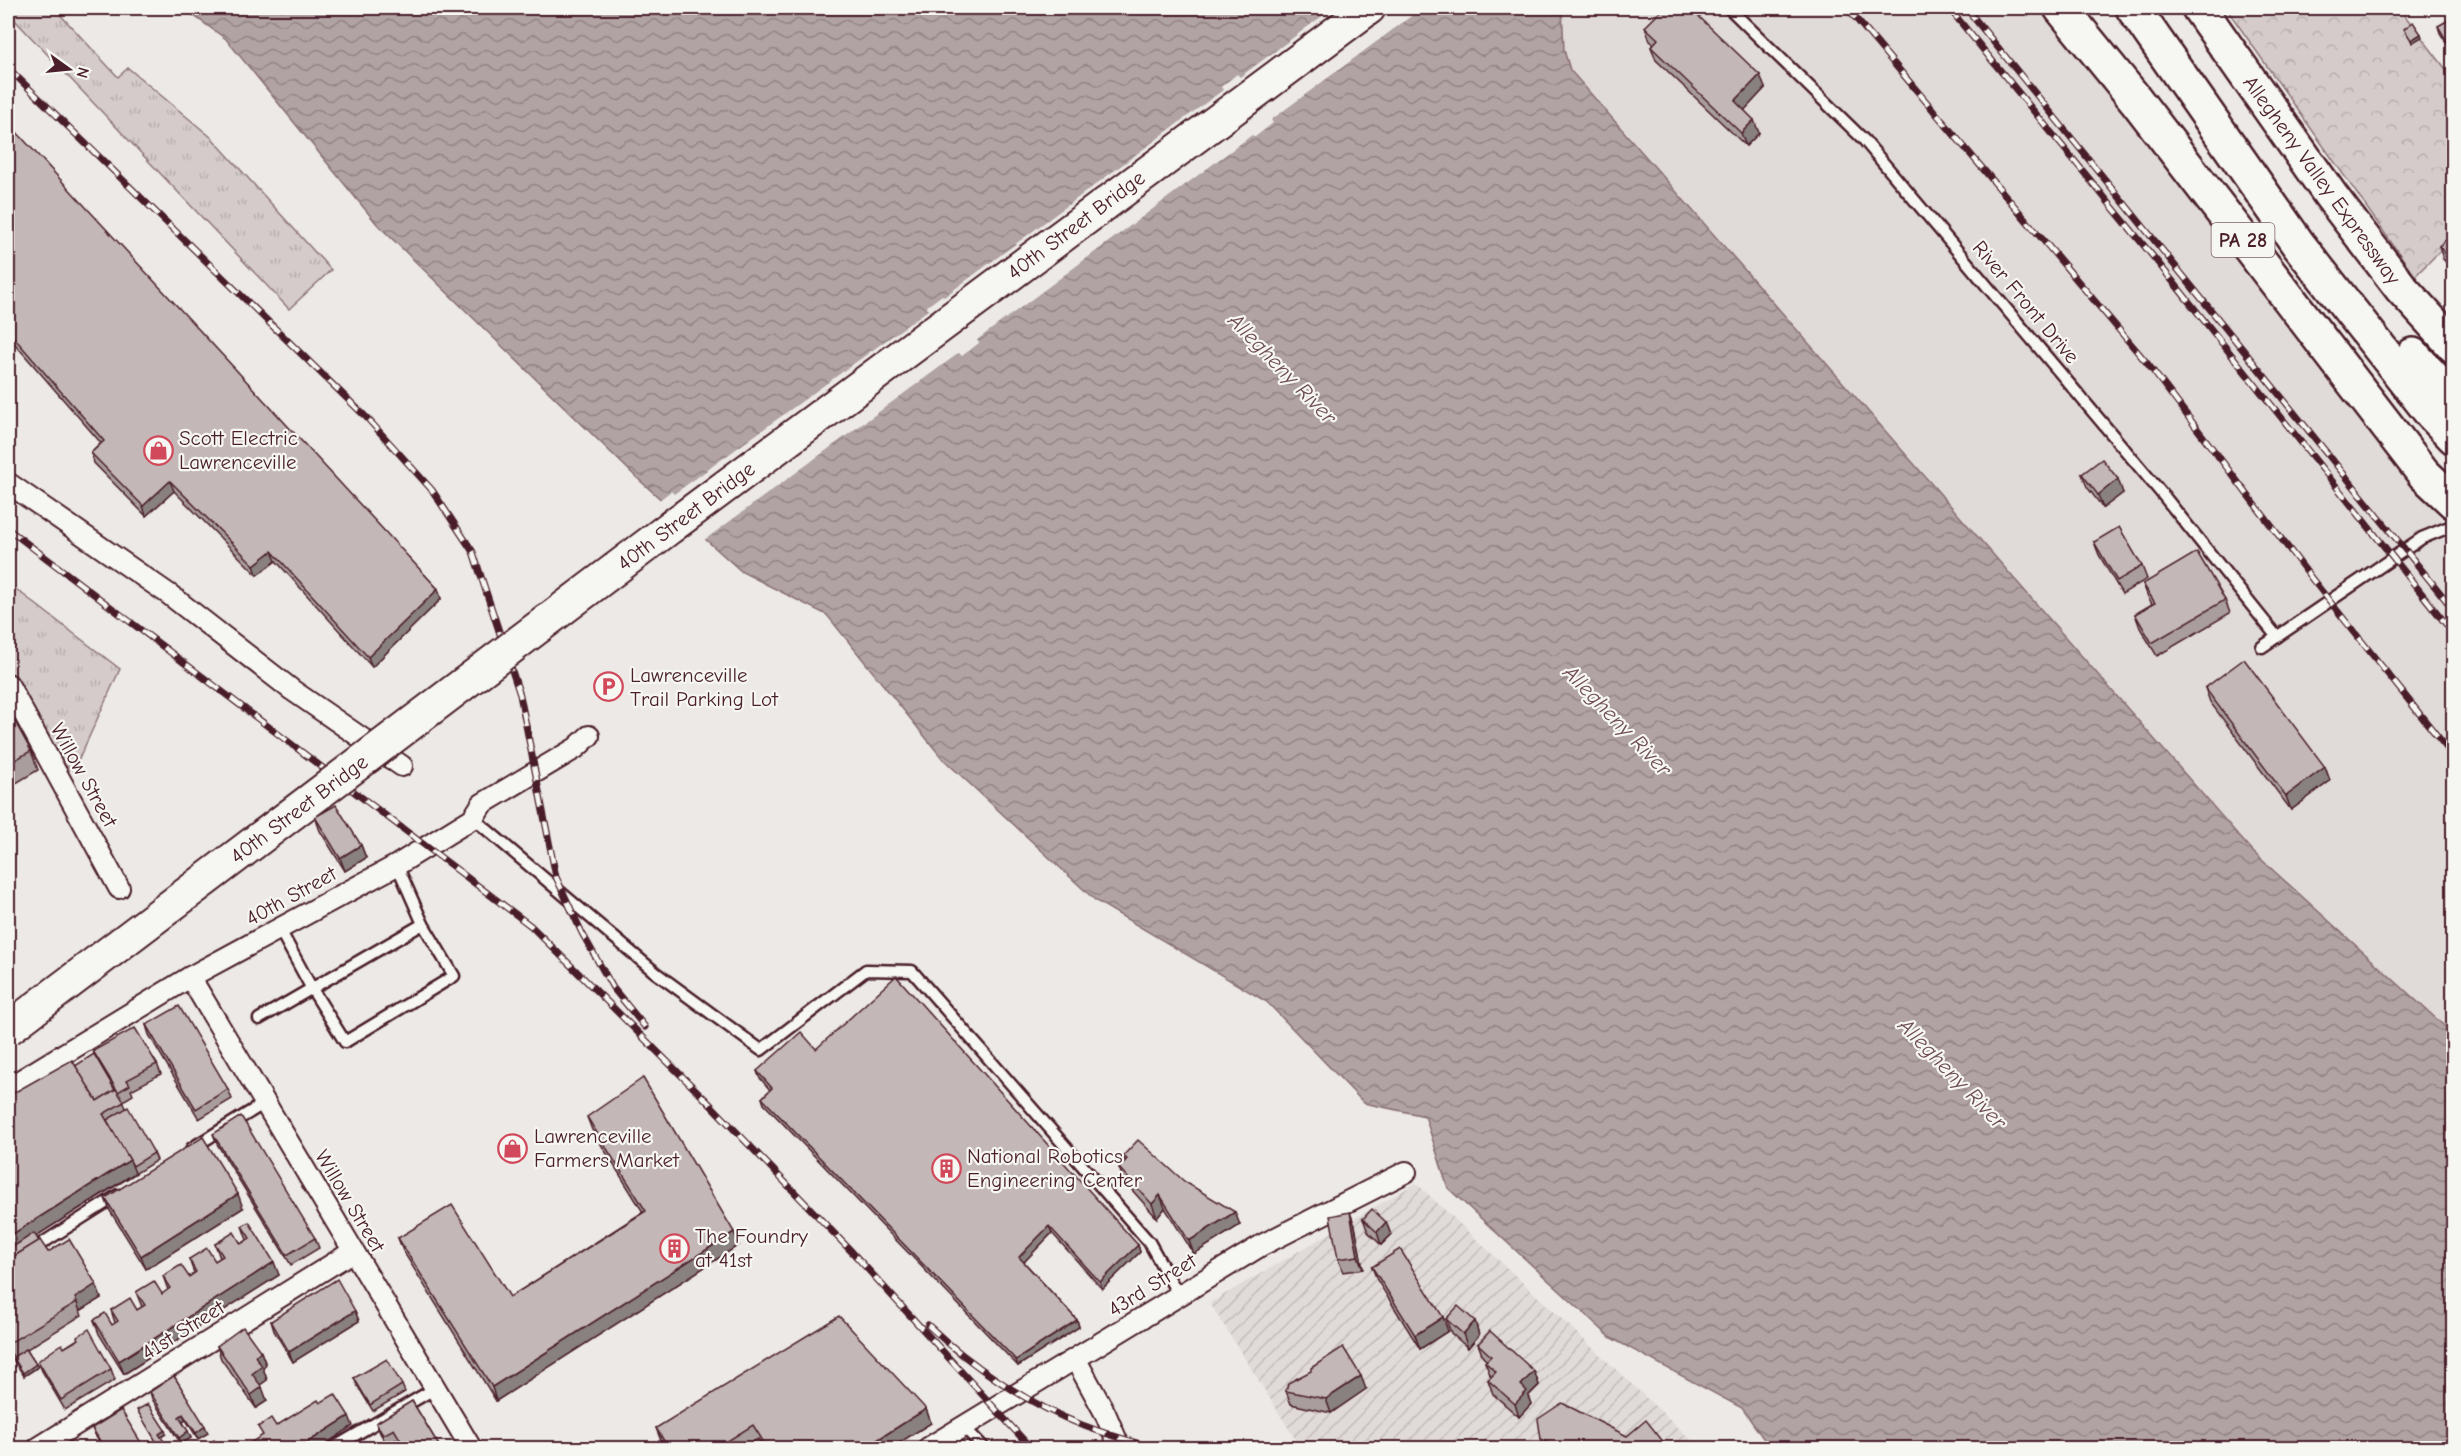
<svg xmlns="http://www.w3.org/2000/svg" width="2461" height="1456" viewBox="0 0 2461 1456" font-family="'Comic Neue',sans-serif">
	<style>
		.built { fill: #e0dad8 }
		.industrial { fill: url(#industrial-furrows) }
		.forest { fill: url(#forest-crowns); stroke: #8f757a; stroke-width: 1.5 }
		.park { fill: url(#park-tufts); stroke: #8f757a; stroke-width: 1.5 }
		.water { fill: url(#water-waves); stroke: #886e73; stroke-width: 1.5 }
		.pier { fill: #ece9e6 }
		.lines { fill: none; stroke-linecap: round; stroke-linejoin: round }
		.service-casing { stroke: #4a1f2b; stroke-width: 15 }
		.minor-casing { stroke: #4a1f2b; stroke-width: 24 }
		.primary-casing { stroke: #4a1f2b; stroke-width: 36 }
		.motorway-casing { stroke: #4a1f2b; stroke-width: 38 }
		.service { stroke: #f6f6f2; stroke-width: 10 }
		.minor { stroke: #f6f6f2; stroke-width: 20 }
		.primary { stroke: #f6f6f2; stroke-width: 32 }
		.motorway { stroke: #f6f6f2; stroke-width: 33 }
		.rail-casing { stroke: #4a1f2b; stroke-width: 7 }
		.rail { stroke: #f6f6f2; stroke-width: 4.5; stroke-dasharray: 14; stroke-linecap: butt }
		.primary-bridge-casing { stroke: #4a1f2b; stroke-width: 36; stroke-linecap: butt }
		.primary-bridge { stroke: #f6f6f2; stroke-width: 32 }
		.wall { fill: #a99d9d; stroke: #4a1f2b; stroke-width: 1.5 }
		.shaded-wall { fill: #898080; stroke: #4a1f2b; stroke-width: 1.5 }
		.building { fill: #c4b7b7; stroke: #4a1f2b; stroke-width: 1.5 }
		.labels { text-anchor: middle; stroke-width: 4.5; stroke-linejoin: round; paint-order: stroke }
		.shield { fill: #f6f6f2; stroke: #7e6067; stroke-width: 1.5 }
		.shield-label { font-size: 20px; font-weight: bold; fill: #4a1f2b }
		.street-label { font-size: 21px; fill: #4a1f2b; stroke: #f6f6f2 }
		.poi-label { font-size: 21px; fill: #4a1f2b; stroke: #f6f6f2; text-anchor: start }
		.water-label { font-size: 22px; font-style: italic; fill: #6e4d55; stroke: #f6f6f2 }
	</style>
	<defs>
		<pattern id="industrial-furrows" width="10" height="10" patternUnits="userSpaceOnUse" patternTransform="scale(1.5)"><rect width="10" height="10" fill="#e0dad8"/><path d="M-1 1l2-2M0 10L10 0M9 11l2-2" fill="none" stroke="#c2bbba"/></pattern>
		<pattern id="forest-crowns" width="20" height="18" patternUnits="userSpaceOnUse" patternTransform="scale(1.5)"><rect width="20" height="18" fill="#d4cbca"/><path d="M2 6a3 3 0 1 1 6 0M12 15a3 3 0 1 1 6 0" fill="none" stroke="#b8aeae"/></pattern>
		<pattern id="park-tufts" width="24" height="20" patternUnits="userSpaceOnUse" patternTransform="scale(1.5)"><rect width="24" height="20" fill="#d4cbca"/><path d="M3 7l-1-3M5 7V3M7 7l1-3M15 17l-1-3M17 17v-4M19 17l1-3" fill="none" stroke="#b8aeae"/></pattern>
		<pattern id="water-waves" width="16" height="10" patternUnits="userSpaceOnUse" patternTransform="scale(1.5)"><rect width="16" height="10" fill="#b1a2a3"/><path d="M0 5q4-4 8 0t8 0" fill="none" stroke="#928385"/></pattern>
	</defs>
	<rect width="100%" height="100%" fill="#ece9e6"/>
	<filter id="ink" filterUnits="userSpaceOnUse"><feTurbulence type="fractalNoise" baseFrequency=".0167" numOctaves="2"/><feDisplacementMap in="SourceGraphic" scale="12" xChannelSelector="R" yChannelSelector="G"/><feConvolveMatrix kernelMatrix="1 2 1 2 8 2 1 2 1" color-interpolation-filters="sRGB"/></filter>
	<g filter="url(#ink)">
		<polygon class="built" points="1562,8 2043,8 2283,322 2453,533 2453,1034 2252,851 1570,70 1564,50"/>
		<polygon class="industrial" points="1416,1183 1700,1448 1301,1448 1210,1303"/>
		<polygon class="forest" points="2226,8 2399,8 2445,68 2453,71 2453,238 2415,276"/>
		<g class="park">
			<polygon points="8,8 54,8 118,77 128,68 212,138 331,270 289,309 8,13"/>
			<polygon points="8,583 120,669 74,770 57,762 8,668"/>
		</g>
		<polygon class="water" points="183,8 1562,8 1564,50 1570,70 2252,851 2453,1034 2453,1448 1770,1448 1742,1408 1611,1338 1448,1188 1425,1116 1364,1103 1267,1002 1096,901 942,758 827,615 742,572 637,478 377,224 226,39"/>
		<polygon class="pier" points="1333,8 1422,8 1271,120 1273,123 1255,137 1252,135 977,340 979,343 962,356 959,353 703,541 658,501 671,491 674,494 928,310 926,307 942,295 944,297 1223,90 1221,87 1237,74 1240,77"/>
		<g class="lines">
			<defs>
				<g id="service">
					<polyline points="1729,8 1864,140 2163,495 2277,637"/>
					<polyline points="2262,647 2422,538 2454,525"/>
					<polyline points="473,818 656,973 761,1050 866,970 912,971 1149,1242 1179,1296"/>
					<polyline points="280,930 312,989 345,1042 454,976 423,924 397,865"/>
					<polyline points="259,1019 423,924"/>
					<polyline points="192,1148 263,1104"/>
					<polyline points="8,1265 118,1195"/>
					<polyline points="963,1426 984,1448"/>
					<polyline points="333,1448 434,1389"/>
				</g>
				<g id="minor">
					<polyline points="8,483 170,595 292,690 402,766"/>
					<polyline points="8,684 119,888"/>
					<polyline points="190,977 471,1448"/>
					<polyline points="8,1088 190,977 397,865 473,818 482,804 576,748 589,736"/>
					<polyline points="1076,1360 1105,1413 1120,1448"/>
					<polyline points="38,1448 352,1252"/>
					<polyline points="928,1448 1262,1245 1406,1172"/>
				</g>
				<polyline id="primary" points="672,526 1369,8"/>
				<g id="motorway">
					<polyline points="2061,8 2136,100 2424,474 2454,502"/>
					<polyline points="2133,8 2298,244 2431,413 2454,437"/>
					<polyline points="2199,8 2331,196 2402,289 2454,346"/>
					<polyline points="2413,355 2454,401"/>
				</g>
			</defs>
			<use href="#service" class="service-casing"/>
			<use href="#minor" class="minor-casing"/>
			<use href="#primary" class="primary-casing"/>
			<use href="#motorway" class="motorway-casing"/>
			<use href="#service" class="service"/>
			<use href="#minor" class="minor"/>
			<use href="#primary" class="primary"/>
			<use href="#motorway" class="motorway"/>
			<defs>
				<g id="rail">
					<polyline points="1847,8 2147,363 2312,579 2454,757"/>
					<polyline points="1949,8 2155,259 2454,634"/>
					<polyline points="1966,8 2454,610"/>
					<polyline points="8,68 367,418 432,490 473,552 520,695 556,877 582,933 613,988 645,1027"/>
					<polyline points="8,529 531,926 704,1098 852,1252 1031,1448"/>
					<path d="M928,1325C971,1366 1027,1403 1082,1425C1105,1434 1129,1440 1152,1448"/>
				</g>
			</defs>
			<use href="#rail" class="rail-casing"/>
			<use href="#rail" class="rail"/>
			<defs>
				<polyline id="primary-bridge" points="8,1029 672,526"/>
			</defs>
			<use href="#primary-bridge" class="primary-bridge-casing"/>
			<use href="#primary-bridge" class="primary-bridge"/>
		</g>
		<g class="wall">
			<polygon points="2454,17 2454,48 2451,50 2440,33 2438,26"/>
			<polygon points="1645,27 1765,88 1744,110 1759,133 1746,146 1656,60 1651,47 1654,44 1650,41"/>
			<polygon points="8,132 438,589 441,599 372,667 276,561 257,575 174,491 146,516 94,463 91,453 101,443 14,343 8,348"/>
			<polygon points="2454,233 2454,271 2443,259 2439,246"/>
			<polygon points="2082,474 2123,493 2103,508 2087,487"/>
			<polygon points="2094,542 2142,566 2147,579 2122,594 2099,555"/>
			<polygon points="2143,584 2225,600 2230,613 2157,656 2140,628 2135,614 2152,604 2148,597"/>
			<polygon points="2205,688 2325,767 2330,781 2291,810 2210,702"/>
			<polygon points="8,709 31,751 38,770 8,788"/>
			<polygon points="315,817 361,845 366,858 345,871 320,831"/>
			<polygon points="146,1025 228,1089 232,1099 199,1119 149,1035"/>
			<polygon points="816,1049 1138,1245 1140,1252 1102,1289 1052,1233 1024,1262 1077,1320 1079,1327 1018,1366 764,1104 762,1098 770,1090 759,1077 757,1071"/>
			<polygon points="93,1051 157,1064 161,1074 131,1090 133,1095 123,1101 126,1108 154,1153 157,1160 36,1236 48,1252 101,1298 80,1311 82,1315 27,1349 38,1367 24,1376 14,1361 13,1357 8,1348 8,1096 76,1067 94,1054"/>
			<polygon points="587,1117 739,1245 496,1401 403,1251 398,1238 510,1297 643,1212 592,1130"/>
			<polygon points="213,1134 315,1238 319,1248 291,1265 217,1144"/>
			<polygon points="1123,1156 1185,1182 1240,1225 1194,1254 1165,1208 1157,1218 1124,1181 1119,1168 1125,1161"/>
			<polygon points="105,1198 243,1208 146,1269 110,1211"/>
			<polygon points="1363,1219 1386,1222 1391,1235 1381,1245 1368,1232"/>
			<polygon points="242,1226 279,1275 124,1374 99,1334 94,1320 112,1325 115,1323 111,1310 137,1310 142,1307 136,1292 162,1294 168,1290 163,1276 189,1277 194,1273 189,1259 215,1261 220,1258 215,1244 241,1244 247,1240"/>
			<polygon points="1355,1226 1363,1269 1343,1272 1338,1259"/>
			<polygon points="1372,1267 1443,1317 1448,1331 1420,1349 1377,1280"/>
			<polygon points="355,1311 359,1321 293,1362 274,1331 271,1321"/>
			<polygon points="1446,1319 1475,1321 1479,1335 1468,1348 1451,1333"/>
			<polygon points="77,1337 111,1369 115,1380 65,1410 42,1371 38,1361 64,1348 78,1339"/>
			<polygon points="1478,1344 1534,1371 1539,1385 1528,1396 1531,1404 1519,1417 1493,1394 1488,1380 1491,1377 1485,1362 1487,1361 1483,1357"/>
			<polygon points="217,1346 261,1352 266,1365 263,1368 267,1380 260,1385 267,1401 256,1408 221,1359"/>
			<polygon points="174,1376 208,1433 198,1439 186,1420 183,1422 191,1438 181,1444 152,1399 150,1392"/>
			<polygon points="354,1378 402,1385 405,1392 373,1411 357,1385"/>
			<polygon points="1366,1389 1331,1413 1291,1404 1286,1391"/>
			<polygon points="412,1401 441,1449 403,1449 397,1439 387,1445 380,1433 376,1423"/>
			<polygon points="926,1409 931,1423 889,1449 764,1449 758,1439 742,1449 666,1449 661,1441 656,1428"/>
			<polygon points="92,1428 145,1449 103,1449 95,1435"/>
			<polygon points="1627,1436 1669,1449 1545,1449 1541,1439"/>
		</g>
		<g class="shaded-wall">
			<polygon points="2421,34 2422,37 2412,43 2411,40"/>
			<polygon points="2454,39 2454,48 2451,50 2448,43"/>
			<polygon points="1760,75 1765,88 1740,115 1735,101"/>
			<polygon points="1754,120 1759,133 1746,146 1741,133"/>
			<polygon points="10,333 14,343 8,348 8,335"/>
			<polygon points="2118,479 2123,493 2103,508 2098,495"/>
			<polygon points="170,481 174,491 146,516 143,506"/>
			<polygon points="272,551 276,561 257,575 254,565"/>
			<polygon points="438,589 441,599 372,667 368,657"/>
			<polygon points="2325,767 2330,781 2291,810 2286,796"/>
			<polygon points="361,845 366,858 345,871 340,858"/>
			<polygon points="130,1160 135,1173 8,1254 8,1237"/>
			<polygon points="238,1194 243,1208 146,1269 141,1256"/>
			<polygon points="1160,1195 1165,1208 1157,1218 1152,1204"/>
			<polygon points="1235,1212 1240,1225 1194,1254 1189,1241"/>
			<polygon points="1350,1212 1355,1226 1363,1269 1358,1256"/>
			<polygon points="1386,1222 1391,1235 1381,1245 1377,1232"/>
			<polygon points="1049,1226 1052,1233 1022,1264 1019,1257"/>
			<polygon points="734,1232 739,1245 496,1401 492,1387"/>
			<polygon points="1138,1245 1140,1252 1102,1289 1100,1282"/>
			<polygon points="274,1262 279,1275 124,1374 119,1361"/>
			<polygon points="96,1284 101,1298 80,1311 75,1298"/>
			<polygon points="355,1311 359,1321 293,1362 289,1352"/>
			<polygon points="1443,1317 1448,1331 1420,1349 1415,1335"/>
			<polygon points="1077,1320 1079,1327 1018,1366 1016,1360"/>
			<polygon points="1475,1321 1479,1335 1468,1348 1463,1334"/>
			<polygon points="261,1352 266,1365 263,1368 267,1380 257,1387 252,1374 255,1356"/>
			<polygon points="36,1364 38,1367 24,1376 23,1373"/>
			<polygon points="1534,1371 1539,1385 1528,1396 1531,1404 1519,1417 1515,1404 1521,1385"/>
			<polygon points="1361,1376 1366,1389 1331,1413 1326,1399"/>
			<polygon points="262,1387 267,1401 256,1408 251,1395"/>
			<polygon points="926,1409 931,1423 889,1449 863,1449"/>
			<polygon points="183,1414 186,1420 181,1423 179,1417"/>
			<polygon points="349,1416 353,1426 318,1449 297,1449"/>
			<polygon points="205,1426 208,1433 198,1439 196,1433"/>
			<polygon points="165,1430 166,1434 160,1438 159,1434"/>
			<polygon points="188,1431 191,1438 181,1444 179,1438"/>
			<polygon points="165,1443 166,1446 163,1449 160,1449 159,1446"/>
		</g>
		<g class="building">
			<polygon points="1664,8 1690,8 1760,75 1735,101 1754,120 1741,133 1651,47 1658,39 1645,27"/>
			<polygon points="2454,17 2454,39 2448,43 2438,26"/>
			<polygon points="2413,22 2421,34 2411,40 2404,29"/>
			<polygon points="12,127 438,589 368,657 272,551 254,565 170,481 143,506 91,453 104,441 10,333 8,335 8,132"/>
			<polygon points="2454,233 2454,263 2439,246"/>
			<polygon points="2102,459 2118,479 2098,495 2082,474"/>
			<polygon points="2119,527 2142,566 2117,581 2094,542"/>
			<polygon points="2197,552 2225,600 2152,643 2135,614 2155,603 2143,584"/>
			<polygon points="2244,659 2325,767 2286,796 2205,688"/>
			<polygon points="8,709 31,751 8,764"/>
			<polygon points="336,805 361,845 340,858 315,817"/>
			<polygon points="896,976 1138,1245 1100,1282 1049,1226 1019,1257 1077,1320 1016,1360 762,1098 772,1088 757,1071 801,1032 816,1049"/>
			<polygon points="179,1006 228,1089 196,1109 146,1025"/>
			<polygon points="135,1028 157,1064 127,1080 130,1085 118,1092 93,1051"/>
			<polygon points="94,1054 115,1090 97,1101 75,1066"/>
			<polygon points="72,1060 97,1101 116,1089 124,1102 103,1114 130,1160 8,1237 8,1096"/>
			<polygon points="643,1078 734,1232 492,1387 398,1238 452,1205 510,1297 646,1211 587,1117"/>
			<polygon points="128,1107 154,1153 133,1166 130,1160 107,1120"/>
			<polygon points="241,1116 315,1238 287,1255 213,1134"/>
			<polygon points="203,1137 238,1194 141,1256 105,1198"/>
			<polygon points="1138,1140 1185,1182 1235,1212 1189,1241 1160,1195 1152,1204 1119,1168 1127,1159 1123,1156"/>
			<polygon points="1372,1209 1386,1222 1377,1232 1363,1219"/>
			<polygon points="1350,1212 1358,1256 1338,1259 1330,1216"/>
			<polygon points="249,1222 274,1262 119,1361 94,1320 105,1313 112,1325 118,1321 111,1310 130,1298 137,1310 145,1305 136,1292 154,1281 162,1294 170,1288 163,1276 181,1265 189,1277 196,1272 189,1259 207,1248 215,1261 223,1256 215,1244 234,1232 241,1244 250,1238 242,1226"/>
			<polygon points="34,1233 39,1241 8,1260 8,1250"/>
			<polygon points="69,1239 96,1284 75,1298 77,1302 8,1344 8,1260 40,1240 48,1252"/>
			<polygon points="1400,1249 1443,1317 1415,1335 1372,1267"/>
			<polygon points="337,1279 355,1311 289,1352 271,1321"/>
			<polygon points="1458,1306 1475,1321 1463,1334 1446,1319"/>
			<polygon points="839,1316 926,1409 863,1449 768,1449 753,1425 715,1449 669,1449 656,1428"/>
			<polygon points="243,1327 261,1352 255,1356 262,1366 252,1374 262,1387 251,1395 217,1346"/>
			<polygon points="89,1329 111,1369 61,1400 38,1361 62,1344 64,1348 79,1339 77,1337"/>
			<polygon points="1490,1331 1534,1371 1521,1385 1527,1391 1515,1404 1488,1380 1496,1372 1485,1362 1491,1356 1478,1344"/>
			<polygon points="1343,1347 1361,1376 1326,1399 1286,1391 1288,1383 1311,1371 1311,1368"/>
			<polygon points="26,1349 36,1364 23,1373 13,1357"/>
			<polygon points="387,1359 402,1385 370,1405 354,1378"/>
			<polygon points="174,1376 205,1426 196,1433 183,1414 179,1417 188,1431 179,1438 150,1392"/>
			<polygon points="335,1394 349,1416 297,1449 247,1449 245,1446 263,1435 258,1427 271,1418 276,1426 318,1400 320,1403"/>
			<polygon points="412,1401 441,1449 406,1449 394,1429 383,1435 376,1423"/>
			<polygon points="1562,1403 1627,1436 1646,1420 1669,1449 1560,1449 1541,1439 1538,1419"/>
			<polygon points="148,1404 165,1430 159,1434 165,1443 159,1446 137,1410"/>
			<polygon points="121,1410 145,1449 105,1449 92,1428"/>
			<polygon points="214,1440 219,1449 208,1449 206,1445"/>
		</g>
	</g>
	<defs>
		<symbol id="shop-ring" viewBox="-11 -11 22 22"><circle r="9.5" fill="#f6f6f2" stroke="#d1495b" stroke-width="1.5"/><path d="M-5-2.5h2.3a2.7 3.5 0 0 1 5.4 0H5L5.5 6h-11ZM-1.5-2.5h3a1.5 2.3 0 0 0-3 0Z" fill="#d1495b"/></symbol>
		<symbol id="parking-ring" viewBox="-11 -11 22 22"><circle r="9.5" fill="#f6f6f2" stroke="#d1495b" stroke-width="1.5"/><path d="M-3.5-5.5H1a3.5 3.5 0 0 1 0 7H-1V5.5H-3.5ZM-1-3.4V-.6H.8a1.4 1.4 0 0 0 0-2.8Z" fill="#d1495b"/></symbol>
		<symbol id="building-ring" viewBox="-11 -11 22 22"><circle r="9.5" fill="#f6f6f2" stroke="#d1495b" stroke-width="1.5"/><path d="M-4-6H4V6H1V3H-1V6H-4ZM-2.5-4.3h1.7v1.8h-1.7ZM.8-4.3h1.7v1.8H.8ZM-2.5-1h1.7V.8h-1.7ZM.8-1h1.7V.8H.8Z" fill="#d1495b"/></symbol>
	</defs>
	<g fill-rule="evenodd">
		<use href="#shop-ring" x="142" y="434" width="33" height="33"/>
		<use href="#parking-ring" x="592" y="670" width="33" height="33"/>
		<use href="#shop-ring" x="496" y="1132" width="33" height="33"/>
		<use href="#building-ring" x="930" y="1152" width="33" height="33"/>
		<use href="#building-ring" x="658" y="1232" width="33" height="33"/>
	</g>
	<g class="labels">
		<rect class="shield" x="2211.5" y="223" width="63" height="34" rx="4.5"/>
		<g class="shield-label">
			<text x="2243" y="247">PA 28</text>
		</g>
		<g class="street-label">
			<text transform="translate(2322 180) rotate(54)" y="7">Allegheny Valley Expressway</text>
			<text transform="translate(1076 225) rotate(-37)" y="7">40th Street Bridge</text>
			<text transform="translate(2026 302) rotate(50)" y="7">River Front Drive</text>
			<text transform="translate(686 516) rotate(-37)" y="7">40th Street Bridge</text>
			<text transform="translate(84 775) rotate(61)" y="7">Willow Street</text>
			<text transform="translate(299 809) rotate(-37)" y="7">40th Street Bridge</text>
			<text transform="translate(291 896) rotate(-29)" y="7">40th Street</text>
			<text transform="translate(350 1201) rotate(59)" y="7">Willow Street</text>
			<text transform="translate(1152 1285) rotate(-32)" y="7">43rd Street</text>
			<text transform="translate(183 1330) rotate(-32)" y="7">41st Street</text>
		</g>
		<g class="poi-label">
			<text x="179" y="445">Scott Electric<tspan x="179" dy="24">Lawrenceville</tspan></text>
			<text x="630" y="682">Lawrenceville<tspan x="630" dy="24">Trail Parking Lot</tspan></text>
			<text x="534" y="1143">Lawrenceville<tspan x="534" dy="24">Farmers Market</tspan></text>
			<text x="967" y="1163">National Robotics<tspan x="967" dy="24">Engineering Center</tspan></text>
			<text x="695" y="1243">The Foundry<tspan x="695" dy="24">at 41st</tspan></text>
		</g>
		<g class="water-label">
			<text transform="translate(1283 368) rotate(46)" y="8">Allegheny River</text>
			<text transform="translate(1618 720) rotate(46)" y="8">Allegheny River</text>
			<text transform="translate(1953 1073) rotate(46)" y="8">Allegheny River</text>
		</g>
	</g>
	<rect width="2461" height="1456" fill="none" stroke="#f6f6f2" stroke-width="30"/>
	<rect x="15" y="15" width="2431" height="1426" fill="none" stroke="#4a1f2b" stroke-width="2" filter="url(#ink)"/>
	<g transform="translate(69 69) rotate(105)" stroke="#f6f6f2" stroke-width="4.5" paint-order="stroke">
	<path d="M0-4.5L10 22L0 15L-10 22Z" fill="#4a1f2b"/>
	<text y="-9" font-size="16" font-weight="bold" text-anchor="middle" fill="#4a1f2b">N</text>
	</g>
</svg>
